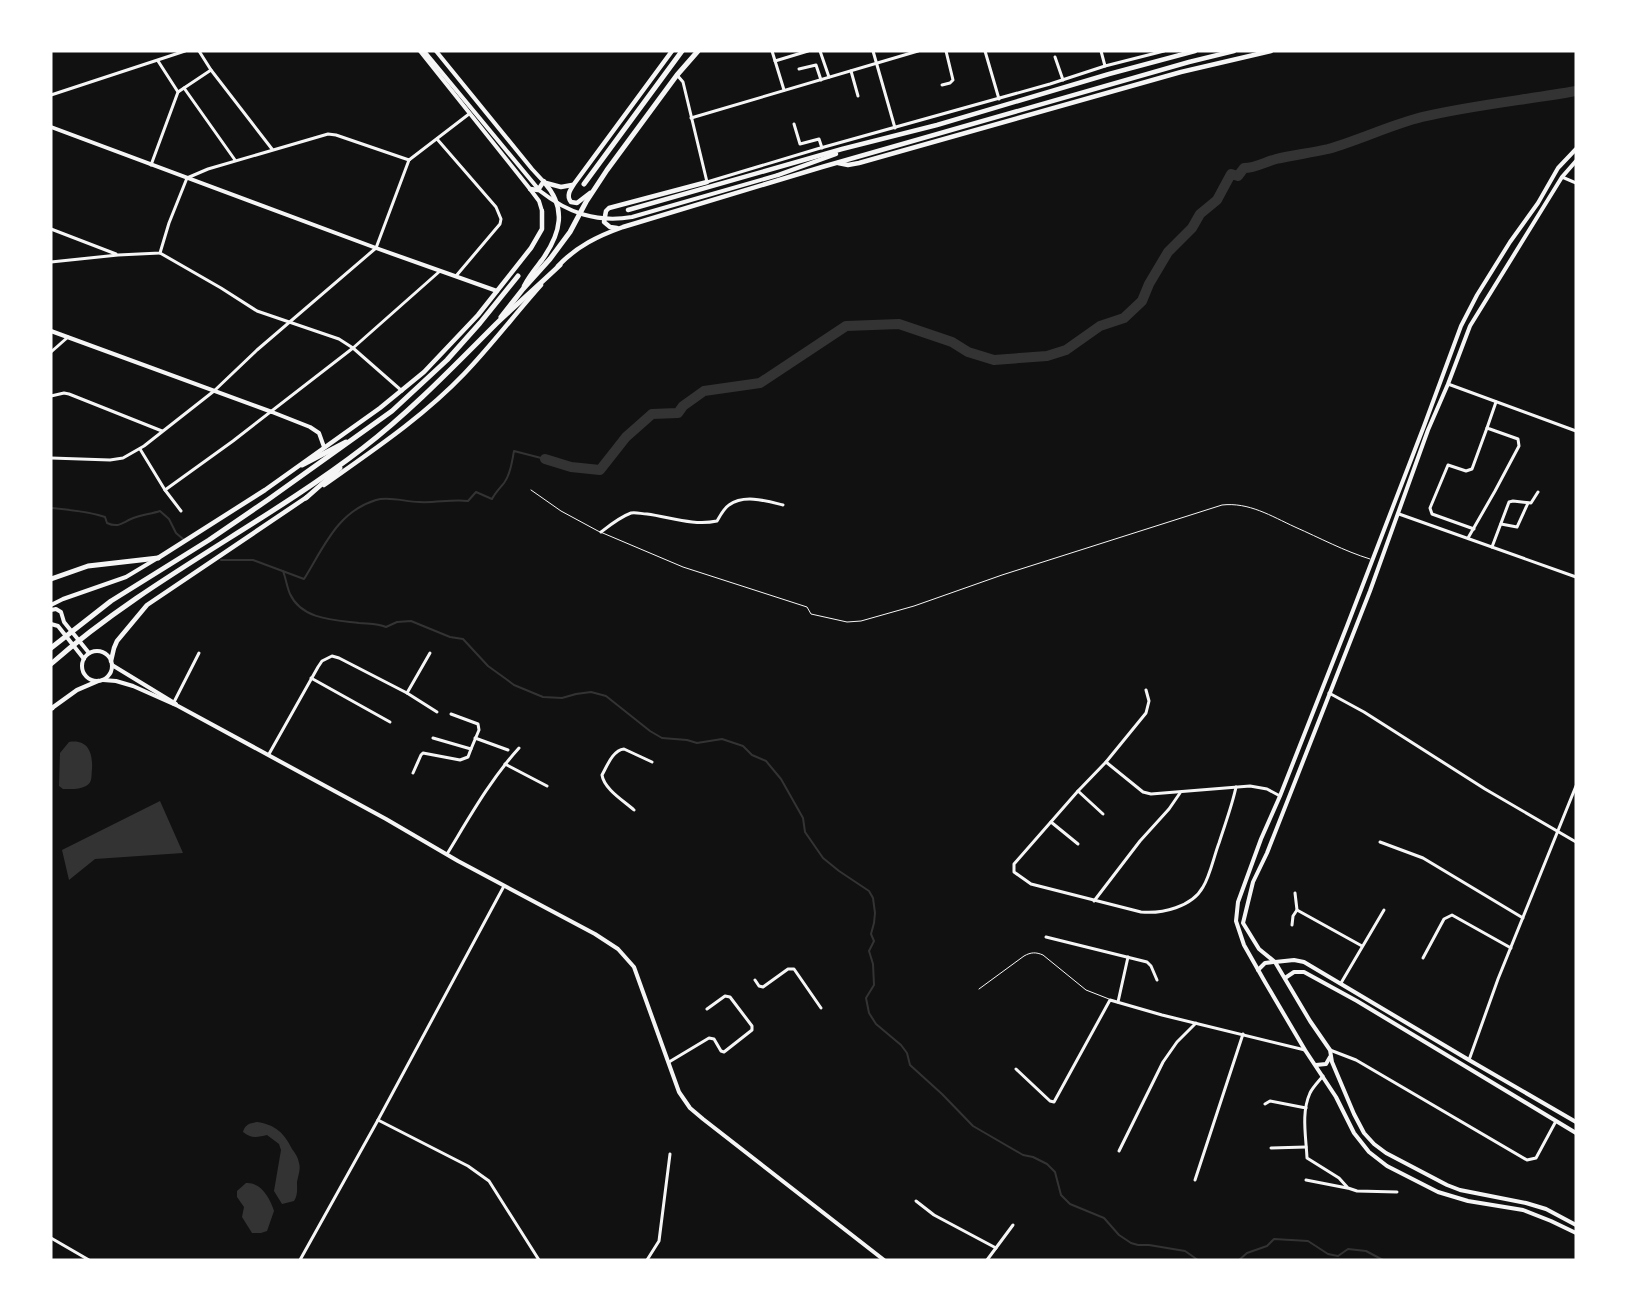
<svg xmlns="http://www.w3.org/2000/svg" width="1627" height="1311" viewBox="0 0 1627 1311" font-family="Quicksand,sans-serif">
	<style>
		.water { fill: #333 }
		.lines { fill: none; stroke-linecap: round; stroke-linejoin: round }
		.stream { stroke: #333; stroke-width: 2 }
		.river { stroke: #333; stroke-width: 10 }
		.service { stroke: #f5f5f5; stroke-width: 1 }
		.minor { stroke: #f5f5f5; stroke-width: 3 }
		.tertiary { stroke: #f5f5f5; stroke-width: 4 }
		.secondary { stroke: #f5f5f5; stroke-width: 4 }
		.primary { stroke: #f5f5f5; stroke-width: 4.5 }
		.trunk { stroke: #f5f5f5; stroke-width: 5 }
	</style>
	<rect width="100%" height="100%" fill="#111"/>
	<g class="water">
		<path d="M69,742C88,739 93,753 92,769C91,776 93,782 86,786C79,790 70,789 63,789L59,786L60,753Z"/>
		<polygon points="160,801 183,853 95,859 69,880 62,850"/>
		<path d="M257,1122C276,1125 284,1133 292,1149C295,1153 298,1157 299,1163C301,1169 298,1176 297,1182C297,1189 298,1195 294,1201L282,1204L274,1191L281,1150L279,1144L267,1135C258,1137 251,1139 243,1132C245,1124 250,1123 257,1122Z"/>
		<path d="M246,1183C261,1182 270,1198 274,1211L267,1231L261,1233H252L242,1217L244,1207L237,1197V1191Z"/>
	</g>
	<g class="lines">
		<g class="stream">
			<path d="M51,508C70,510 87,511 105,517L107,523C118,528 122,523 131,519C140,515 151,514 160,511L169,519L176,533L183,539"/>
			<path d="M221,560H253L304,579C324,547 337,512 376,500C389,496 406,502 419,502C436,503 452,499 468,501L476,492L492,499C495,493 500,488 504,483C511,474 512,461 514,451L545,459"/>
			<path d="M283,571C286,579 287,587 290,594C302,620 335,620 359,623C369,624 377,623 386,627L397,622L411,621L450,637L463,639L488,666L506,679L514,685L543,697L562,698L576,694L591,692L606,696L650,731L662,738L687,740L697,743L722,739L743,746L752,755L766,761L781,779L803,818L805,832L823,858L839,871L869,891L873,898L875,913L874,923L871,934L874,941L869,951L873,964L874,985L866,998L869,1013L876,1024L901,1045L907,1053L910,1065L942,1094L973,1126L1023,1155L1033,1157L1047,1164L1055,1172L1061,1195L1070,1204L1104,1218L1119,1235L1131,1243L1138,1245H1149L1185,1251L1198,1260"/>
			<polyline points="1239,1260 1247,1253 1267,1246 1274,1239 1308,1241 1328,1254 1338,1256 1348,1249 1366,1251 1383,1260"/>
		</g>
		<path class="river" d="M545,459L571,467L600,470L626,437L652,414L678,413L683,406L704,391L760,383L846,326L899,324L952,342L968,352L994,360L1047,356L1066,350L1100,326L1124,318L1142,301L1149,284L1168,252L1192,228L1200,214L1217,200L1231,174L1238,176L1244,168C1255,168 1265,162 1276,159C1293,155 1311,153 1328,149C1360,140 1390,125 1422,117C1473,105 1525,100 1576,91"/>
		<g class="service">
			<path d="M531,490L561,511L598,531L683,567L807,607L811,614L847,622L861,621L914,606L1002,575L1222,505C1249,502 1271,516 1295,527C1320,538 1344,551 1370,559"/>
			<path d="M979,989L1024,956C1031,952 1036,952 1043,955L1086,990L1109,999"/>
		</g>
		<g class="minor">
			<polyline points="199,51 211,70 272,149"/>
			<polyline points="772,51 784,90"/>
			<polyline points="820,51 829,77"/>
			<polyline points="873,51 895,128"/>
			<polyline points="985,51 999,99"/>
			<polyline points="1101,51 1105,66"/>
			<polyline points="1055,57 1063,80"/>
			<polyline points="775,61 808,51"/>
			<polyline points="799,69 816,65 821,80"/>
			<polyline points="851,71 858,96"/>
			<polyline points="677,75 683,82 707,182 817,149 1050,84 1105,66 1164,51"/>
			<polyline points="942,85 950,83 953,80 946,51"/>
			<polyline points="184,88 235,160"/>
			<polyline points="178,92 211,70"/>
			<polyline points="51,95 185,51"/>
			<polyline points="691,118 918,51"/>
			<polyline points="794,124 800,144 819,139 822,148"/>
			<polyline points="437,139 496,207 501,219 500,224 456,276"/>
			<polyline points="409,160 469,114"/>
			<polyline points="151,165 178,92 158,61"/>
			<polyline points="1562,177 1576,183"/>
			<polyline points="51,229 116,254"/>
			<polyline points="160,253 221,288 257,311 339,339 353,348 402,391"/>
			<polyline points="51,262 118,255 160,253 169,223 187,178 208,169 328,134 336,135 409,160"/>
			<polyline points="51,352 68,337"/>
			<polyline points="1448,384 1576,431"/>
			<polyline points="51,396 64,393 69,394 162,431"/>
			<polyline points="140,449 165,490 181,511"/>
			<polyline points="51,458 110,460 123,458 144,446 214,391 257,350 376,248 409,160"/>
			<polyline points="165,490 233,441 353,348 440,271"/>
			<polyline points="1399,514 1576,577"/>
			<polyline points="1501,524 1517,527 1528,503"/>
			<polyline points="1474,529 1432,514 1430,508 1448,465 1466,471 1472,469 1487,428"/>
			<path d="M601,532C610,525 620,517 631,513C636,512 642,514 647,514C670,517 693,526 717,521C720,516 724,508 729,505C744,494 767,501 783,505"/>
			<polyline points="1468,538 1495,491 1519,446 1518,439 1487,428 1496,402"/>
			<polyline points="1492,547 1509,502 1513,501 1531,503 1538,492"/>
			<polyline points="311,678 390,722"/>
			<path d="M1146,690L1149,701L1146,713L1106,762L1078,791L1014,864V872L1031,884L1141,912C1162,914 1192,907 1203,887C1210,876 1214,856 1219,843C1225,824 1232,806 1236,787"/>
			<polyline points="407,693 430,653"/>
			<polyline points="1329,693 1364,712 1485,789 1576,842"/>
			<polyline points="173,704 199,653"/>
			<polyline points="451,714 478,724 479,730 471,749"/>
			<polyline points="475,738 508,750"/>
			<polyline points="269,754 318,667 322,661 332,656 339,658 407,693 437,712"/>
			<polyline points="1106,762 1143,792 1151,794 1250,786 1267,789 1280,796"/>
			<polyline points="505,764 547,786"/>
			<polyline points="413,773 421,755 423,753 460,760 468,757 471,749 433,738"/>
			<polyline points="1078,791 1103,814"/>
			<path d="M634,810C624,801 604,789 602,775C607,766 613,750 624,749L652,762"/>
			<polyline points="1051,822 1078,844"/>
			<polyline points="1380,842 1423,858 1523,918"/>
			<path d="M447,854C469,818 490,780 519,748"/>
			<polyline points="1295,893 1297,910 1362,946"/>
			<polyline points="1094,901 1140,841 1169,809 1180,793"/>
			<polyline points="1292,925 1293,916 1297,910"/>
			<polyline points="1046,937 1147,962 1151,966 1157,980"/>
			<polyline points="1423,958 1444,919 1452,915 1511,948"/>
			<polyline points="755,980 759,986 763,987 788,969 794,969 821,1008"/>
			<polyline points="1341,983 1384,910"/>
			<polyline points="1118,1002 1128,957"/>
			<polyline points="1330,1050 1356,1060 1527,1160 1536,1158 1556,1121"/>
			<polyline points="1469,1060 1498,979 1576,786"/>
			<polyline points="669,1062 709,1038 714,1039 721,1051 724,1052 752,1030 752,1026 730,997 725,996 707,1009"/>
			<polyline points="1016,1069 1050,1101 1054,1102 1110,1000 1162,1015 1305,1050"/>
			<path d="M1323,1076C1319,1081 1313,1087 1310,1093C1301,1113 1306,1136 1307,1158L1339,1178L1348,1188L1357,1191L1397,1192"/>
			<polyline points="1265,1104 1270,1101 1306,1108"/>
			<polyline points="378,1120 468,1166 489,1181 539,1260"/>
			<polyline points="1271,1148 1306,1147"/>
			<polyline points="1119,1151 1163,1062 1177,1042 1196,1023"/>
			<polyline points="1195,1180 1243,1034"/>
			<polyline points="1306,1180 1347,1188"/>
			<polyline points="916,1201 934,1215 996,1248"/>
			<polyline points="51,1238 89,1260"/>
			<polyline points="300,1260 378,1120 504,886"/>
			<polyline points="647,1260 659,1241 670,1154"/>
			<polyline points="987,1260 1013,1225"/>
		</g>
		<g class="tertiary">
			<polyline points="51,127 376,248 497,291"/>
			<polyline points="1275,962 1294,960 1304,962 1469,1060 1576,1122"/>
			<polyline points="1285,978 1294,972 1304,972 1357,1001 1576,1133"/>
		</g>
		<g class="secondary">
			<polyline points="420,51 530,189 539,201 542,211"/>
			<path d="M424,51L540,191C568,213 597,223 632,217L778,175"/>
			<polyline points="436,51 532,169 544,182"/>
			<polyline points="1576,149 1558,168 1538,203 1510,242 1477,295 1461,326 1424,426 1347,626 1280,796 1261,839 1238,902 1236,921 1244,945 1265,982 1305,1050 1336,1097 1354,1133 1369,1152 1387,1166 1438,1192 1468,1201 1523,1210 1551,1221 1576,1233"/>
			<polyline points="1576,161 1562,177 1470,326 1448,384 1428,430 1370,591 1267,853 1253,882 1243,923 1259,949 1275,962 1310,1021 1330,1050 1332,1062 1354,1114 1364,1133 1374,1144 1386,1153 1447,1185 1460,1190 1526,1203 1546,1209 1576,1225"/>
			<polyline points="51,331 272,412 310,427 319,433 324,447"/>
			<polyline points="51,605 63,599 126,577 156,559"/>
			<polyline points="51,610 56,609 61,612 64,622 89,653"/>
			<polyline points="51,624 58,626 84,659"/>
			<circle cx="97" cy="666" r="15"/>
			<polyline points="112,665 176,704"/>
			<polyline points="103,680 116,681 133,686 178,706 386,819 458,861 595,934 618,949 634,967 679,1092 690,1108 703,1119 884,1260"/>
			<polyline points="1258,970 1265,963 1273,962"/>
			<polyline points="1316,1065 1326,1064 1330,1057"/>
		</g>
		<g class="primary">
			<polyline points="838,163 848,165 859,163 1181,72 1271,51"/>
			<polyline points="778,175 836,154"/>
			<polyline points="546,183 561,187 572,185"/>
			<polyline points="530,189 538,190 544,181"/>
			<path d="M590,193L577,203L571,202C566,196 570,190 574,184L672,51"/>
			<polyline points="628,210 842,149 937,125 1109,74 1195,51"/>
			<polyline points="617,228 610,227 604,222 606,211 609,208 707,182"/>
			<path d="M558,266C577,246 598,236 623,227L822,167L1189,62L1234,51"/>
			<path d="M524,286C529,276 535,269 542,260C561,233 567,208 544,182"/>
			<path d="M324,485C372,451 423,417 464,374C491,346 515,314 541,285"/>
			<polyline points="158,558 265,490 380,408 424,372 478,315 531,248 542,229 542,211"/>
			<polyline points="111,661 114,648 117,641 147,605 307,497"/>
			<polyline points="52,708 77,690 98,681"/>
		</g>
		<g class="trunk">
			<polyline points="584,184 682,51"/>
			<polyline points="501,317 523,289 550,259 570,232 586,202 607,170 677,75 698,51"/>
			<polyline points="302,465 346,442"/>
			<polyline points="306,498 340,468"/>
			<polyline points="51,579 88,566 158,558"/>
			<polyline points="51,648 111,601 209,540 269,499 392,411 447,360 480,323 518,276"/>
			<path d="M51,664C146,580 263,525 363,448C411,411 453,367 496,324C517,304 539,285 560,265"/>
			<polyline points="51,708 52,708"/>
		</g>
	</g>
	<rect width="1627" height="1311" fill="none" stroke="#ffffff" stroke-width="105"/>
</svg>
